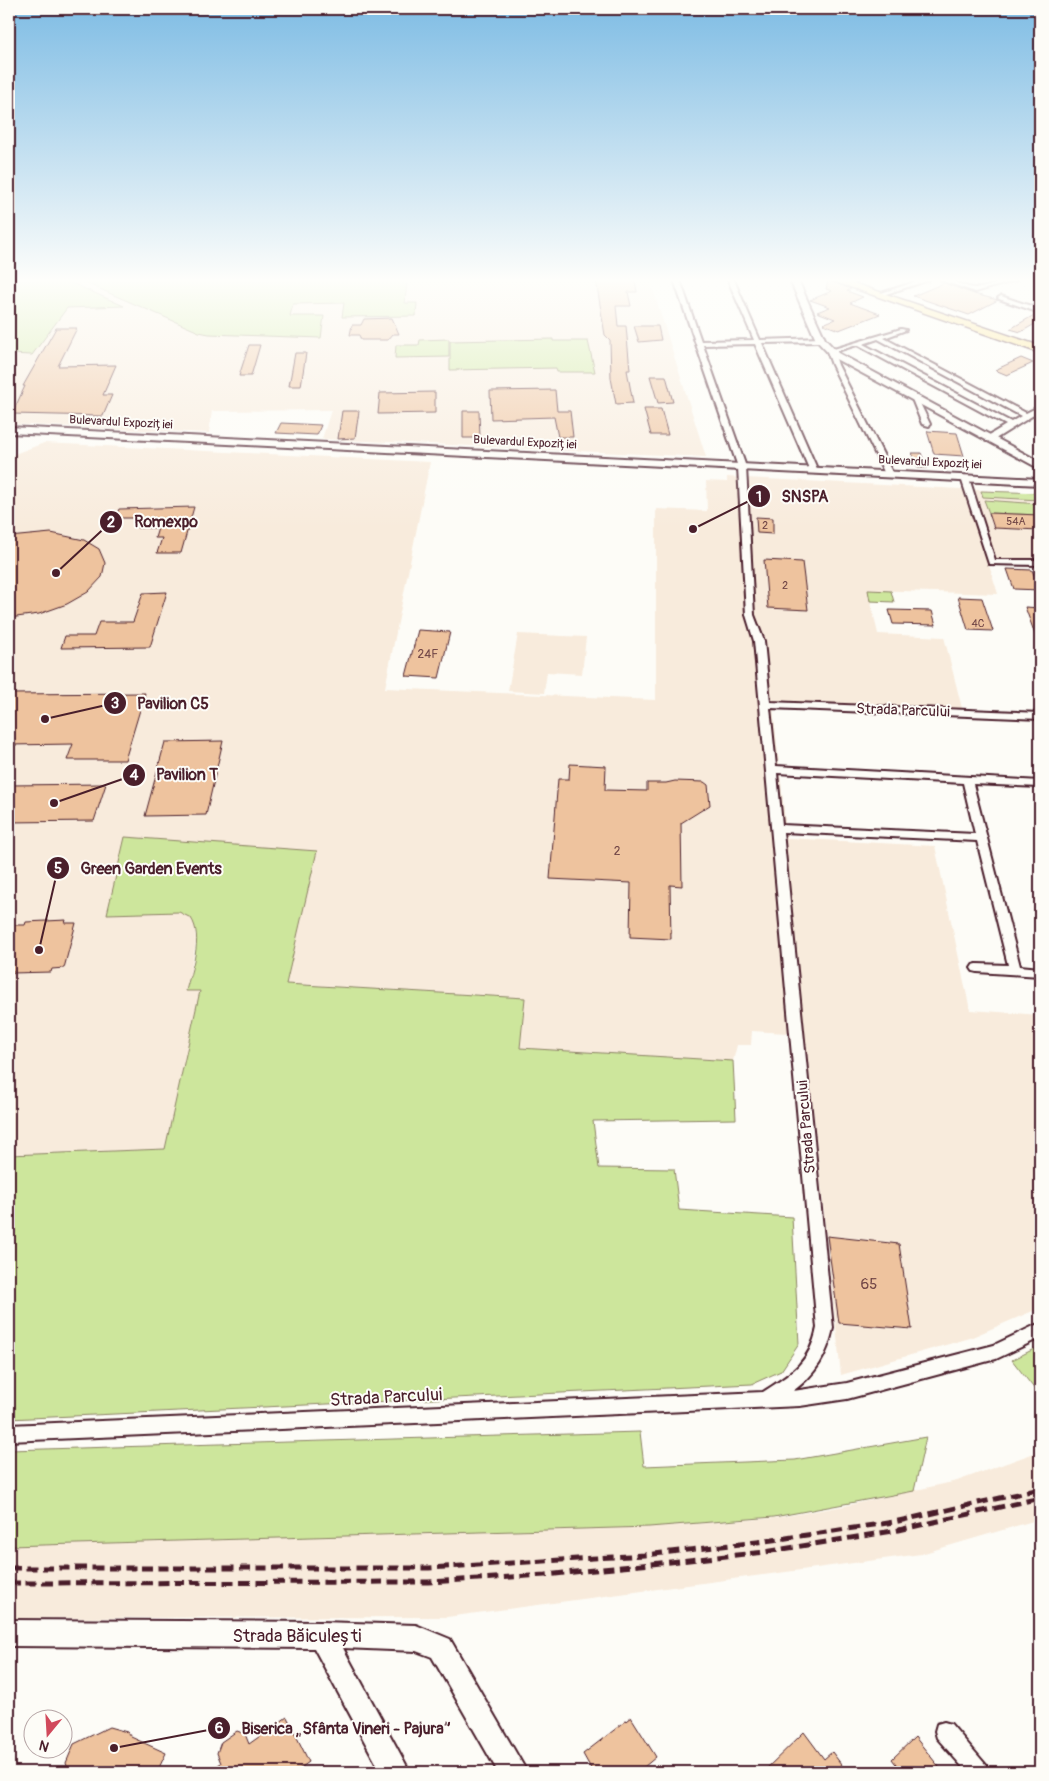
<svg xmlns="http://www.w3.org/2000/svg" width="1049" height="1781" viewBox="0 0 1049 1781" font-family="Pangolin,sans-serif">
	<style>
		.built { fill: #f8ebdc }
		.green { fill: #cde69c; stroke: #8c8264 }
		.building { fill: #eec39e; stroke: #4a1f2b }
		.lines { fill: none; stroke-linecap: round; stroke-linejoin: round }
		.street-casing { stroke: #4a1f2b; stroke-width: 4 }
		.secondary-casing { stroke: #4a1f2b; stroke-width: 4 }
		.primary-casing { stroke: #4a1f2b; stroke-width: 3 }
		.street { fill: #fdfcf7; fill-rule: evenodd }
		.secondary { fill: #fdfcf7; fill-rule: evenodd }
		.primary { fill: #fbe080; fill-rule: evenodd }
		.rail { stroke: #4a1f2b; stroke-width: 5; stroke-dasharray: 11 5.5; stroke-linecap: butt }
		.labels { text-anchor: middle; stroke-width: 4; stroke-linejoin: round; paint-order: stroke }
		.far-number-label { font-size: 11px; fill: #734848 }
		.far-street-label { font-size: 12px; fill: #4a1f2b; stroke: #fdfcf7 }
		.number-label { font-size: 12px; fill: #734848 }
		.street-label { font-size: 15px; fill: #4a1f2b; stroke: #fdfcf7 }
		.near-number-label { font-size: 15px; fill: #734848 }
		.near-street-label { font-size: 18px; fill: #4a1f2b; stroke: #fdfcf7 }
		.leader { fill: none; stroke: #4a1f2b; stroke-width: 2 }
		.callout-dot { fill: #4a1f2b; stroke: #fdfcf7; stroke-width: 2 }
		.mark-label { font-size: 15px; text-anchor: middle; font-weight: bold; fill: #fff }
		.callout-label { font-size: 16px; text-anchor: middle; font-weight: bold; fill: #4a1f2b; stroke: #fdfcf7; stroke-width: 4; stroke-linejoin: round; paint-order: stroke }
	</style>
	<rect width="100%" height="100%" fill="#fdfcf7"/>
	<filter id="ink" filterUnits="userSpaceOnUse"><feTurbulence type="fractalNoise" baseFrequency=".02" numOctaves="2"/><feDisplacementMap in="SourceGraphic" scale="10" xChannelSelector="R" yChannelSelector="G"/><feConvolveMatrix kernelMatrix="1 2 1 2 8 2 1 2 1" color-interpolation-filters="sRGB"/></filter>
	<g filter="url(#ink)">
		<g class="built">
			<polygon points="65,280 650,280 706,457 322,439 331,410 212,411 209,433 9,424 9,354 32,355 67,308 122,306"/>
			<polygon points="44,443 430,462 385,688 656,700 656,509 707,511 706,481 727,482 727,477 1040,493 1040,567 989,565 998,594 868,590 878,634 944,637 964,716 773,707 787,838 935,846 970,1010 1040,1015 1040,1308 970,1338 841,1375 805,1034 752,1031 751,1045 737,1045 733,1061 520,1048 525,998 286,984 316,851 108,914 179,912 191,918 195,923 196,942 187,991 200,991 165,1149 9,1155 9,456"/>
			<polygon points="518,634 586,637 582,674 547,672 544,693 508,691"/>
			<polygon points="1040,1451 1040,1519 921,1554 447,1617 9,1618 9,1546 649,1527 774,1518 844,1506 957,1481"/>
		</g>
		<g class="green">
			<polygon points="9,280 65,280 124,306 67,308 32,355 9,354"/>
			<polygon points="79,280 407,280 405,303 417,303 416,316 342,317 344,303 293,304 290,316 324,316 321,338 209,334 199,332"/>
			<polygon points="449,339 449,357 395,358 396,345 419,345 420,340"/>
			<polygon points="553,339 553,341 588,341 595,372 557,372 556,368 450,370 450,341"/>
			<polygon points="981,491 1040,493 1040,500 983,497"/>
			<polygon points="984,500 1040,504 1040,515 989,513"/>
			<polygon points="868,590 891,591 894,602 870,601"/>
			<path d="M125,837L317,851L286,984L525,998L520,1048L733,1061L736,1119L593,1121L599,1168L674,1169L679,1210L792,1217L799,1344L781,1371L752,1384L9,1419V1155L165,1149L200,991H186C191,970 204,938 191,918L179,912L107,914Z"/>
			<polygon points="1040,1346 1040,1396 1012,1360"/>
			<polygon points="640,1432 644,1466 795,1460 926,1437 914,1491 774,1517 649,1527 9,1546 9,1450"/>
		</g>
		<g class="building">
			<polygon points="596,280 635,280 637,292 628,292 631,306 616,306 618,326 626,326 630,370 627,370 633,403 616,404 611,378 610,340 605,335"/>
			<polygon points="828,280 851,289 847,291 863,297 850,303 880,314 839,330 823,324 835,319 817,312 830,307 810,300 832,291 826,289"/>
			<polygon points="944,283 974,294 998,300 969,315 913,296"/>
			<polygon points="1036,314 1040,315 1040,321 1021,332 1010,329"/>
			<polygon points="392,318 399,334 393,334 388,340 361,340 359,335 350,335 352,325 361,325 364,319"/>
			<polygon points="634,326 658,326 661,340 639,342"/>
			<polygon points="56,328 77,328 58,366 116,365 103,395 112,395 103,416 12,414 25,386 23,386"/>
			<polygon points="249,345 260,345 251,376 239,376"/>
			<polygon points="295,353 306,353 301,386 289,386"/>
			<polygon points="1021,358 1033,363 1007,375 995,370"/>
			<polygon points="650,376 666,376 673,402 658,403"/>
			<polygon points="555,390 557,411 570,411 573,437 558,437 554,417 491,419 490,391"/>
			<polygon points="435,392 435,413 378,414 380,393"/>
			<polygon points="644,409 661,409 668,435 651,435"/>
			<polygon points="342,411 359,411 355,438 338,439"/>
			<polygon points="463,411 479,411 480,438 463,438"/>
			<polygon points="281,423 321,425 317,435 276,433"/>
			<polygon points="927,431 957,433 964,456 934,454"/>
			<polygon points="912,453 921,453 927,468 918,468"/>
			<polygon points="194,507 181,553 157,553 162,538 155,538 158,528 137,528 141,518 115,518 119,509"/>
			<polygon points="989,513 1040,515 1040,530 994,528"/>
			<polygon points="756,517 773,518 773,534 757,533"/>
			<polygon points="51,533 84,540 99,549 105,563 102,577 88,592 67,604 39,614 9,618 9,537"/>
			<polygon points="764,560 802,562 808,610 768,608"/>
			<polygon points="1007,569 1032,570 1040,590 1014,589"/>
			<polygon points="167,592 150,647 61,648 65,636 94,636 99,622 133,622 143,593"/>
			<polygon points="958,597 982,598 993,631 968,630"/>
			<polygon points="1025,607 1040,608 1040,645 1039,645"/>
			<polygon points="889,610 932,611 936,625 893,624"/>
			<polygon points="418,630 450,632 439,678 406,676"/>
			<polygon points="145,693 125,760 67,760 73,744 9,745 9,694"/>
			<polygon points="223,741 206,815 145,816 165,742"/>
			<polygon points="570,764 606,766 605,790 647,791 647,783 666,783 675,781 704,782 708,785 710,805 681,823 682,886 670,885 671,939 630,937 631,883 550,879 558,779 569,779"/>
			<polygon points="106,784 94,821 9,822 9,785"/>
			<polygon points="66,920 65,923 76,923 64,968 52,969 51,972 12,973 13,970 9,971 9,932 11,925 25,925 26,922"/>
			<polygon points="827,1236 899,1244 912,1329 839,1323"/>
			<polygon points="287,1717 309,1762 295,1772 208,1772 221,1763 217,1753 221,1742 237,1731 245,1734 249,1744"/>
			<polygon points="631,1717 656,1757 638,1772 593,1772 583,1754"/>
			<polygon points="109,1727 127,1732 131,1737 166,1753 157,1772 69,1772 66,1763 74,1744"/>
			<polygon points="804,1732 824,1759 832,1752 847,1772 763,1772"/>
			<polygon points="915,1737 943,1772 902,1772 892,1759"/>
		</g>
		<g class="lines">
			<defs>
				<g id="street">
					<path d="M674,280H680L701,341L754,340L728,280H734L760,340L821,338L824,340L821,342L762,343L818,471L814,473L810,471L755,344L703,345L746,467L754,615L764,641L770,702L1040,713V719L770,708L776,766L1040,781V787L973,784L1020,966L1040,968V976L977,972L973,971L971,968L973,965L977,964L1008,965L977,841L783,832L833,1328C827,1356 816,1374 793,1391L847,1383L994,1345L1040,1323V1338L996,1359L847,1399L800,1406L9,1441V1425L763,1392C791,1374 810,1363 817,1328L754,641L746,615L738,467ZM777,773L963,783L975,834L782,825Z"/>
					<polygon points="921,280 929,280 880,296 875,295"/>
					<path d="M941,280C953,279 963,287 975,288C989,289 1003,279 1017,280L975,292Z"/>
					<polygon points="1001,296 1040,309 1040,313 999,299 998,298"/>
					<path d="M901,329L906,330L884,338L1026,413L1040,406V411L992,441H986V437L1006,425L857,345L834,352L838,365L893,474L886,476L832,365L827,351ZM878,339L1021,416L1011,422L863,344Z"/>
					<polygon points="915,397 918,399 930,424 929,426 922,424 912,399"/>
					<polygon points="962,476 969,478 995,560 1040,560 1040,565 989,564 961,478"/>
					<polygon points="944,1722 951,1724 986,1765 988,1772 967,1772 937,1738 935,1731 937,1724"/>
				</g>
				<g id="secondary">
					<polygon points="790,280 798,280 825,339 838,353 1040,462 1040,469 832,357 816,340"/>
					<polygon points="9,427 1040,479 1040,485 9,433"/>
					<polygon points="9,1620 321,1622 416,1625 450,1639 527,1772 498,1772 432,1657 416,1651 343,1648 410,1772 381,1772 314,1648 9,1646"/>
				</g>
				<polygon id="primary" points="830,280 844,280 1040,346 1040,353"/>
			</defs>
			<use href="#street" class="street-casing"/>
			<use href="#secondary" class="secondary-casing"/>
			<use href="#primary" class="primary-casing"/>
			<use href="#street" class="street"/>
			<use href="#secondary" class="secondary"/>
			<use href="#primary" class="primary"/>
			<g class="rail">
				<polyline points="9,1568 429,1568 645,1555 766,1541 894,1522 1040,1489"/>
				<polyline points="9,1583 428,1582 546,1575 765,1552 899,1530 1040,1498"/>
			</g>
		</g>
	</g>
	<linearGradient id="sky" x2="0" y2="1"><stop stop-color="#7ebce4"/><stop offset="0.53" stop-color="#fefefb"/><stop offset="1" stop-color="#fefefb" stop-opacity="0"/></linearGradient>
	<rect width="1049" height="529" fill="url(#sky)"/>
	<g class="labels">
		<g class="far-number-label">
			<text x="1016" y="525">54A</text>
			<text x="765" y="529">2</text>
			<text x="785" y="589">2</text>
			<text x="978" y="627">4C</text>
		</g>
		<g class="far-street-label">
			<text transform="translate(121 422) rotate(3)" y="4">Bulevardul Expoziției</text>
			<text transform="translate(525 442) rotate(3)" y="4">Bulevardul Expoziției</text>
			<text transform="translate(930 462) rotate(3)" y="4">Bulevardul Expoziției</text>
		</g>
		<g class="number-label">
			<text x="428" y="658">24F</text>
			<text x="617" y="855">2</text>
		</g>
		<g class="street-label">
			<text transform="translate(903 710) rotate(2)" y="5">Strada Parcului</text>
			<text transform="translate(806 1127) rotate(-95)" y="5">Strada Parcului</text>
		</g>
		<g class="near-number-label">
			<text x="869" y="1289">65</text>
		</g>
		<g class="near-street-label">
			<text transform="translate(386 1397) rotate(-3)" y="6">Strada Parcului</text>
			<text x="297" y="1642">Strada Băiculești</text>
		</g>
	</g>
	<path class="leader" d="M693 529L759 496M56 573L111 522M45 719L115 703M54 803L134 775M39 950L58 868M114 1748L219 1728"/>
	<g class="callout-dot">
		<circle cx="693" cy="529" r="5"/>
		<circle cx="56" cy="573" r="5"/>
		<circle cx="45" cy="719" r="5"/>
		<circle cx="54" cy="803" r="5"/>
		<circle cx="39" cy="950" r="5"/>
		<circle cx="114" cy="1748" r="5"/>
		<circle cx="759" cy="496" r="12"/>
		<circle cx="111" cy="522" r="12"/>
		<circle cx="115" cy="703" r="12"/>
		<circle cx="134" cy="775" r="12"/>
		<circle cx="58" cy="868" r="12"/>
		<circle cx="219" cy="1728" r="12"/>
	</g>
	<g class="mark-label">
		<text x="759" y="502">1</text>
		<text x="111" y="527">2</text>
		<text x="115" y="708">3</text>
		<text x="134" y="780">4</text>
		<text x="58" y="873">5</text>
		<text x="219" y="1733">6</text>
	</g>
	<g class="callout-label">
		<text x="805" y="502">SNSPA</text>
		<text x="166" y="527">Romexpo</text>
		<text x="173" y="709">Pavilion C5</text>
		<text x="187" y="780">Pavilion T</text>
		<text x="151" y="874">Green Garden Events</text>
		<text x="346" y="1734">Biserica „Sfânta Vineri - Pajura”</text>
	</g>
	<rect width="1049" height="1781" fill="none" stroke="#fdfcf7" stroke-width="30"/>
	<rect x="15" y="15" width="1019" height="1751" fill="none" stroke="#4a1f2b" stroke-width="2" filter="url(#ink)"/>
	<g transform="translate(48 1734) rotate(198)"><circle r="24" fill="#fdfcf7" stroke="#b5a4a5"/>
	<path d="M0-4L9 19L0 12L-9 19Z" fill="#d1495b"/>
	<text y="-8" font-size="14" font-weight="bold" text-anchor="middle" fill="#4a1f2b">N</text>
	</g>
</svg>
